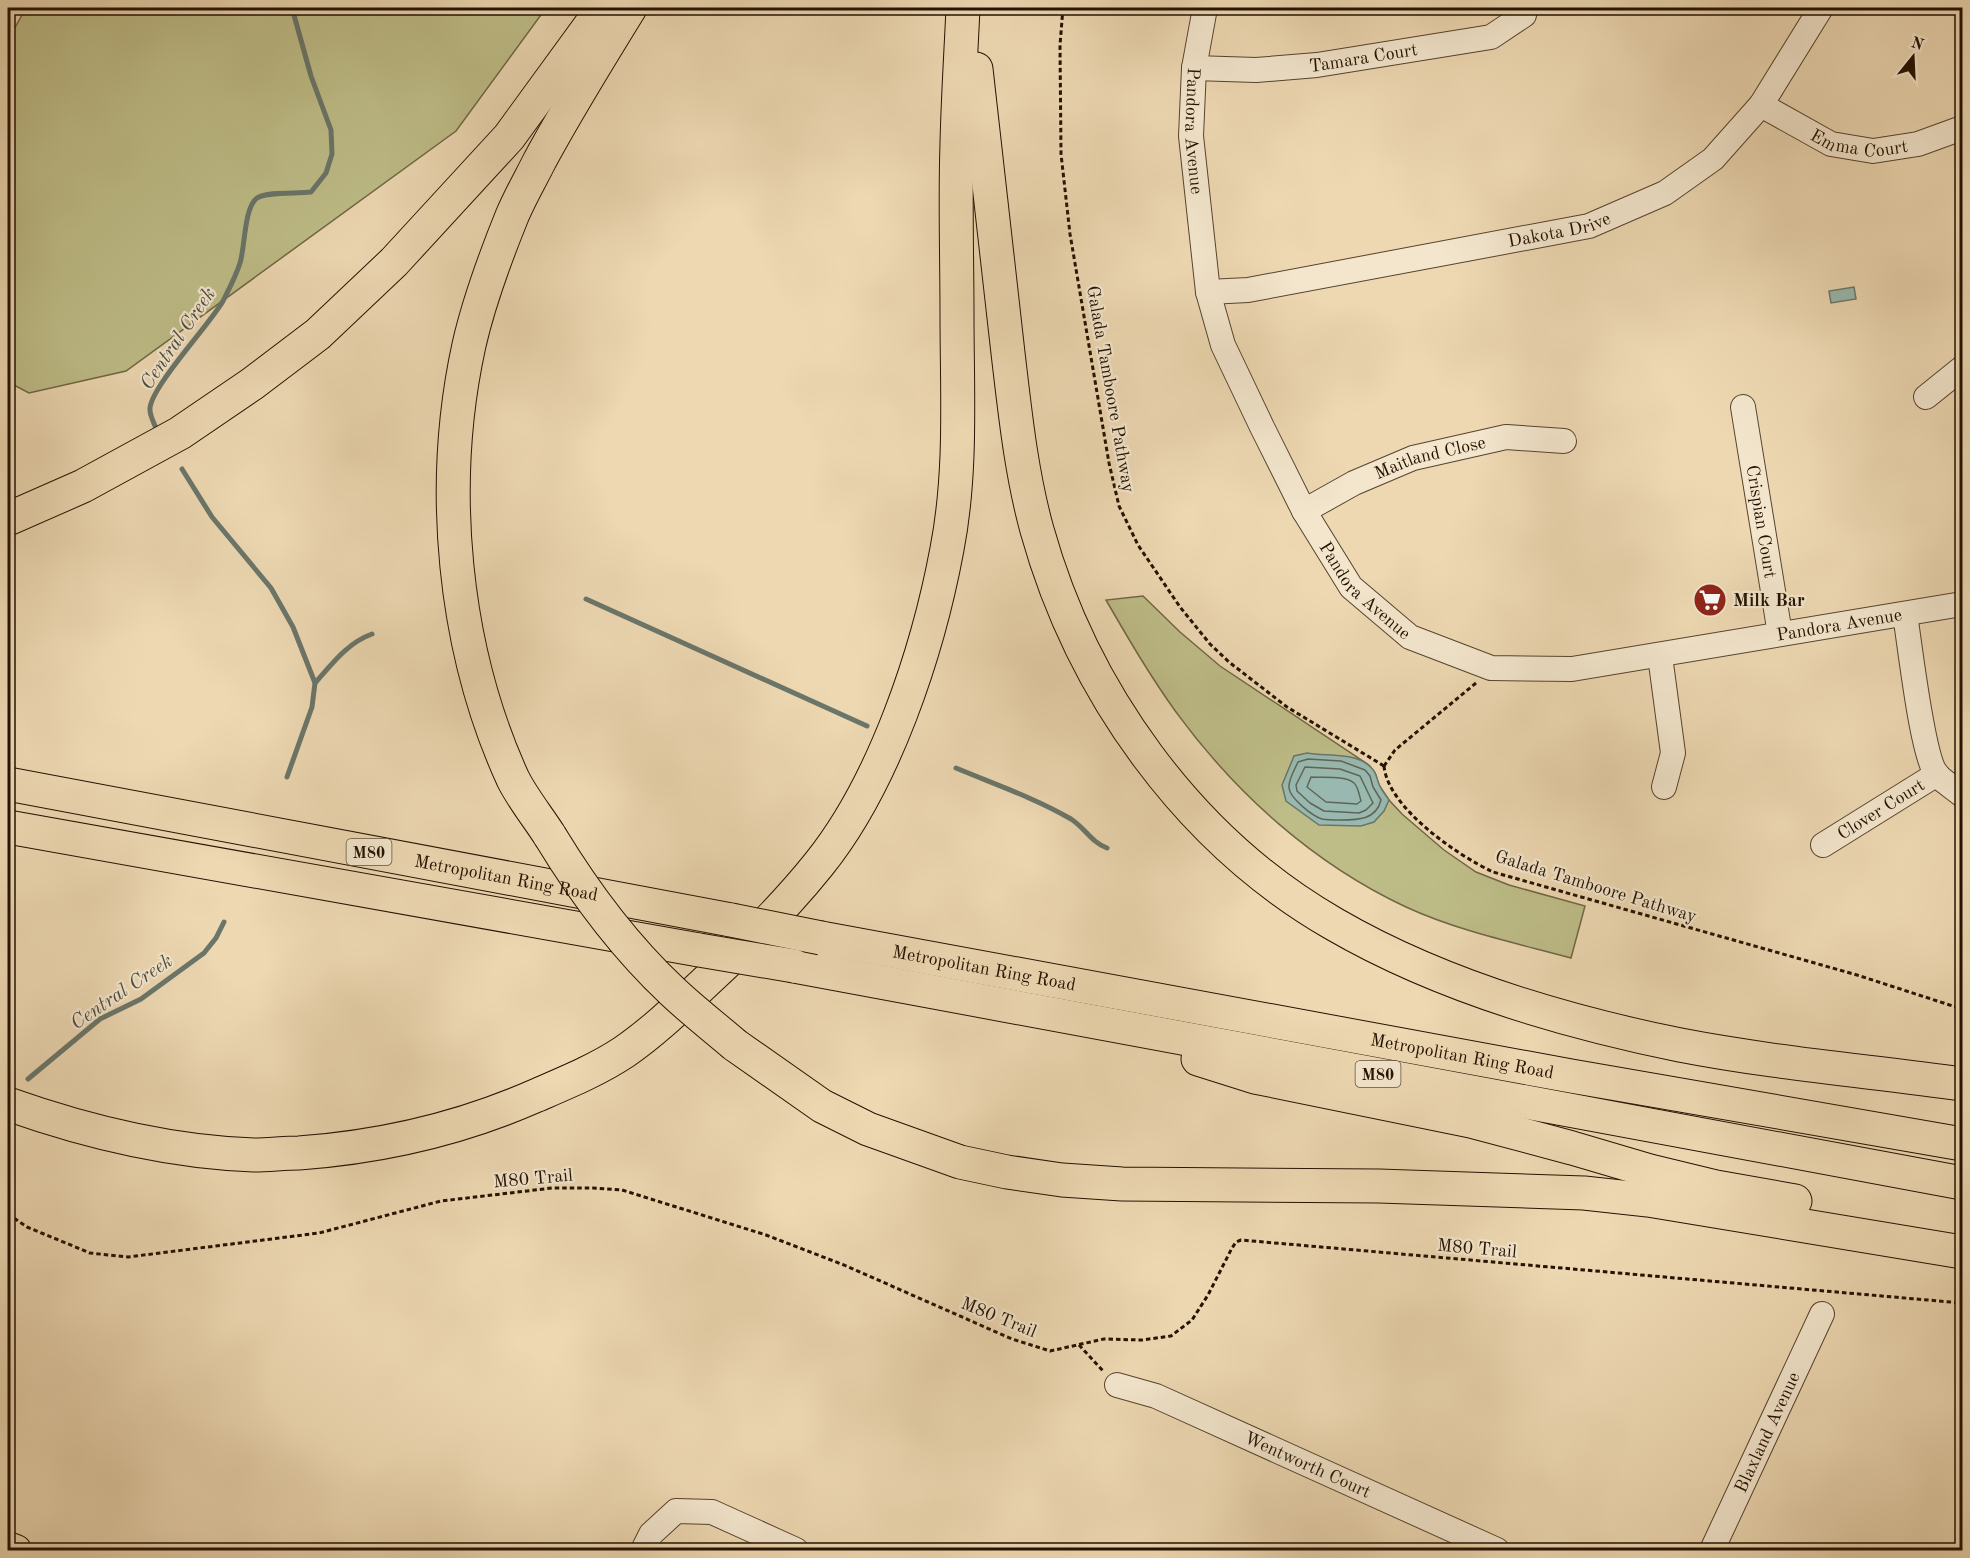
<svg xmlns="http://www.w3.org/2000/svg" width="1970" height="1558" viewBox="0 0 1970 1558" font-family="'Old Standard TT',serif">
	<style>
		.green { fill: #bebd88; stroke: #706744; stroke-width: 1.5 }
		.water { fill: #99b9b0; stroke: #6a766a; stroke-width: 1.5 }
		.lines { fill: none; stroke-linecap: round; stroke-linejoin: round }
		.shore { stroke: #5e6558; stroke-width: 1.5 }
		.stream { stroke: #6a766a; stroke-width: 5 }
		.minor-casing { stroke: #56432c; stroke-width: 26 }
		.major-casing { stroke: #231100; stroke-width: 32 }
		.highway-casing { stroke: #231100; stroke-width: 35 }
		.path { stroke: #231100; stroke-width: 3; stroke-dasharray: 4.5 3; stroke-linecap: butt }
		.minor { stroke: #f3e6cd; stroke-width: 24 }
		.major { stroke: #edd8b2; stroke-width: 30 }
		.highway { stroke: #edd8b2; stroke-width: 33 }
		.highway-bridge-casing { stroke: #231100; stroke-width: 35; stroke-linecap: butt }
		.highway-bridge { stroke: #edd8b2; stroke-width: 33 }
		.labels { text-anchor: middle; stroke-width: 4.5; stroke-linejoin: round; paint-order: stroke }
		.shield { fill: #f3e6cd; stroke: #61513e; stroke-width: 1.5 }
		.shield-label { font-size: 16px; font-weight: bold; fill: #231100 }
		.street-label { font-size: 18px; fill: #231100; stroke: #f3e6cd }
		.poi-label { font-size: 18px; font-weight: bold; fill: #231100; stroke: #f3e6cd; text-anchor: start }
		.water-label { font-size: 20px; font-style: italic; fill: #4c4c3e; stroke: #f3e6cd }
	</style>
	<rect width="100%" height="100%" fill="#edd8b2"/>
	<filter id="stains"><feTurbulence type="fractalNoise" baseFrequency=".00333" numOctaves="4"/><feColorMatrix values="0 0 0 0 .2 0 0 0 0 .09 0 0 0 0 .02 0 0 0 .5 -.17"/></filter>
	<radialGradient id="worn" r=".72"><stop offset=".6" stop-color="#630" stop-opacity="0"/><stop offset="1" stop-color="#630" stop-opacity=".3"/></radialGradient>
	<g class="green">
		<polygon points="26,8 546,8 456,131 126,371 29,393 8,382 8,40"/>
		<path d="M1143,596L1180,632L1220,666L1369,765L1375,773L1379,785L1389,800L1402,814L1444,850L1476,872L1509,885L1585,906L1571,958C1516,943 1458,931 1406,907C1314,864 1236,794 1176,712C1150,676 1128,638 1106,600Z"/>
	</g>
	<g class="water">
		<polygon points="1854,287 1856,299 1831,303 1829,291"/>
		<path d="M1307,753C1328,757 1360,751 1374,771C1377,775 1377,780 1379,784C1381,790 1386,795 1389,800L1384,811L1374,822L1361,826L1319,825L1286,801L1282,785L1294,756Z"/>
	</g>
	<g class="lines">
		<g class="shore">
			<path d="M1308,759L1341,761L1365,770L1370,776L1373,787L1381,800C1376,820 1358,820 1340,820C1335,820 1327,820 1322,819C1312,816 1290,798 1289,788C1288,780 1295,769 1298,762Z"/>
			<polygon points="1305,767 1340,769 1360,776 1373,803 1366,810 1359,813 1324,811 1310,803 1297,791 1296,785"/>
			<path d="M1311,777C1322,778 1346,775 1354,783C1358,786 1360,798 1361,801L1357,804L1326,802L1307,787Z"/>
		</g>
		<g class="stream">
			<path d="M156,428C154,423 150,416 150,410C148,390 211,323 223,301C229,289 236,276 240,263C245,248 244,207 257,198C268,191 297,194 311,192L326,173L332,154L331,130L311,76L292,8"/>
			<polyline points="182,469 212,517 271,588 293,627 315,683 312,707 287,777"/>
			<polyline points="586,599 867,726"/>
			<path d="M315,683C332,664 347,643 372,634"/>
			<path d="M956,768C994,784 1035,798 1071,819C1085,828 1091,842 1107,848"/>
			<polyline points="28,1079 100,1019 141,999 204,953 216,938 224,922"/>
		</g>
		<defs>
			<g id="minor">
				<path id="s1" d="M1205,8L1194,68L1191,136L1208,292L1223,345L1262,427L1304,511L1351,587L1410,637L1491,668L1572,669L1962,604"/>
				<path id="s2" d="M1194,68L1256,70L1317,65L1491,37L1524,15"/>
				<path id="s3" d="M1761,105L1831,144L1873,151L1918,144L1962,128"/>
				<path id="s4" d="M1208,292L1248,290L1589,226L1665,193L1713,159L1761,105L1821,8"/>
				<polyline points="1926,397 1962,368"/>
				<path id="s5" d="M1743,407L1780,634"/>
				<path id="s6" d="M1304,511L1354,483L1413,458L1506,437L1564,441"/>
				<path d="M1905,615C1910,644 1922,757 1937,775C1943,781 1955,789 1962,795"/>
				<polyline points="1660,656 1673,753 1664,787"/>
				<path id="s7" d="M1823,845L1937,774"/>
				<path id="s8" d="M1117,1385L1156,1396L1497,1550"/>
				<polyline points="643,1550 651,1534 676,1511 712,1512 796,1550"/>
				<path id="s9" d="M1712,1550L1822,1314"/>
			</g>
			<polyline id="major" points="8,1547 16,1550"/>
			<g id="highway">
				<path d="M976,69C987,163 997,258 1008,353C1015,412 1021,472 1037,530C1082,691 1188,840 1334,924C1439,985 1561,1021 1680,1045C1773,1063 1868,1071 1962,1084"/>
				<polyline points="8,519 83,486 180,433 252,384 318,334 394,262 509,137 603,8"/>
				<path id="s10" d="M8,784L731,920"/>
				<polyline points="8,827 699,950"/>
				<path d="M550,836C538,817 523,799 513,779C453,648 438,486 469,345C479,301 495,258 512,216C520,197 531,178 540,160C568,108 599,58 630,8"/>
				<path id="s11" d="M821,938L1571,1076L1962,1144"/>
				<polyline points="794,966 1962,1183"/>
				<polyline points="735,1045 822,1106 868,1129 960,1162 1007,1172 1062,1180 1122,1184 1379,1186 1584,1193 1648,1200 1962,1252"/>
				<polyline points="1198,1059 1255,1077 1471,1121 1572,1148 1650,1171 1716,1187 1795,1201"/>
				<path d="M8,1104C87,1132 170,1152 254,1155C269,1155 284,1153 299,1153C381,1147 460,1129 535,1096C565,1083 597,1070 624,1052C656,1030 684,1002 713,975C750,941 787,904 819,864C885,782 928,651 947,549C962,472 957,392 957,315C957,257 955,200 957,143C958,98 961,53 963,8"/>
			</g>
		</defs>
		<use href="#minor" class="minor-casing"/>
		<use href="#major" class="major-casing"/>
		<use href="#highway" class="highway-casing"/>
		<g class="path">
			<polyline points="1063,8 1060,45 1061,154 1070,234 1109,463 1119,506 1138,545 1180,607 1210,644 1229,662 1287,707 1384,766"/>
			<path d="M1384,766C1388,808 1457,855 1493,872L1857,975L1962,1009"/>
			<polyline points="1384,766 1395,750 1476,683"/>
			<polyline points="8,1214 27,1227 90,1253 128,1257 319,1233 441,1201 552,1188 593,1188 622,1190 766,1235 844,1265 1012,1339 1050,1351 1104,1339 1142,1340 1171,1336 1192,1320 1208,1295 1232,1248 1236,1242 1241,1240 1962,1303"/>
			<polyline points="1079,1345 1103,1371"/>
		</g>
		<use href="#minor" class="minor"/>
		<use href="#major" class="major"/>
		<use href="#highway" class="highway"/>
		<defs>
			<g id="highway-bridge">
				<path d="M550,836C584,892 624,946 672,991C692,1010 714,1027 735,1045"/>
				<polyline points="731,920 821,938"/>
				<polyline points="699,950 794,966"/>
			</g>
		</defs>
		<use href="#highway-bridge" class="highway-bridge-casing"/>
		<use href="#highway-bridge" class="highway-bridge"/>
	</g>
	<defs>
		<symbol id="supermarket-disc" viewBox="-11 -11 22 22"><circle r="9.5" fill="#8f2418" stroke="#f3e6cd"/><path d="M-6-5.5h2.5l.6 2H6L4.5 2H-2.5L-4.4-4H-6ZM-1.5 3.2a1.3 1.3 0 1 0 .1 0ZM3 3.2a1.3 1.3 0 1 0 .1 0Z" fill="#fff"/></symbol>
	</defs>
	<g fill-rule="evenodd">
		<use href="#supermarket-disc" x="1691" y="581" width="38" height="38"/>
	</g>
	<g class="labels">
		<g class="shield">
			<rect x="346.5" y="839" width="45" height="26" rx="4.5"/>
			<rect x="1355.5" y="1061" width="45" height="26" rx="4.5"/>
		</g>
		<g class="shield-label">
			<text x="369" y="858">M80</text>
			<text x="1378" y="1080">M80</text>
		</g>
		<g class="street-label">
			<text dy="6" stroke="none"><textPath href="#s2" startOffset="170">Tamara Court</textPath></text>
			<text dy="6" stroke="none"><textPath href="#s1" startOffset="124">Pandora Avenue</textPath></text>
			<text dy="6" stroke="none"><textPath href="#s3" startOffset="108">Emma Court</textPath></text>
			<text dy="6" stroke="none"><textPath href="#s4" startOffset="357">Dakota Drive</textPath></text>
			<text transform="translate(1111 389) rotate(80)" y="6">Galada Tamboore Pathway</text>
			<text dy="6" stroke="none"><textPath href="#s6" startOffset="138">Maitland Close</textPath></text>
			<text dy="6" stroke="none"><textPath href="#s5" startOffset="116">Crispian Court</textPath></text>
			<text dy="6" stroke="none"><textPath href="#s1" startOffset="627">Pandora Avenue</textPath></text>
			<text dy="6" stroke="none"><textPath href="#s1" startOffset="1131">Pandora Avenue</textPath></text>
			<text dy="6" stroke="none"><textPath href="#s7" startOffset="68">Clover Court</textPath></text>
			<text dy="6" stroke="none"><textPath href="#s10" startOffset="507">Metropolitan Ring Road</textPath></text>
			<text transform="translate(1596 886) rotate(17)" y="6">Galada Tamboore Pathway</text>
			<text dy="6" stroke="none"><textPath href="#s11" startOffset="166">Metropolitan Ring Road</textPath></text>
			<text dy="6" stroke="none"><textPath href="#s11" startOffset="652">Metropolitan Ring Road</textPath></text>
			<text transform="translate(533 1178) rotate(-5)" y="6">M80 Trail</text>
			<text transform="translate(1477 1248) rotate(5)" y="6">M80 Trail</text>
			<text transform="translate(999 1317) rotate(22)" y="6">M80 Trail</text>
			<text dy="6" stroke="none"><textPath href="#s9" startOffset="130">Blaxland Avenue</textPath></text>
			<text dy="6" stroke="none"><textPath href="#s8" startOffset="207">Wentworth Court</textPath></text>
		</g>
		<g class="poi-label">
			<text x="1733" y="606">Milk Bar</text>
		</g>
		<g class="water-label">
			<text transform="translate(177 338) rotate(-56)" y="7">Central Creek</text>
			<text transform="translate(121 991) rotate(-34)" y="7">Central Creek</text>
		</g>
	</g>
	<rect width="1970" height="1558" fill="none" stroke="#edd8b2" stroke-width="30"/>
	<rect x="9" y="9" width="1952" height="1540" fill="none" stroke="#231100" stroke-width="3"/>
	<rect x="15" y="15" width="1940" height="1528" fill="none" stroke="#231100" stroke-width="1.5"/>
	<g transform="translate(1913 57) rotate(18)" stroke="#f3e6cd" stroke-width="4.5" paint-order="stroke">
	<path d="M0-4.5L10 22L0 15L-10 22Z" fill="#231100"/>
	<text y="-9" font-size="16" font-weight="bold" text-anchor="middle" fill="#231100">N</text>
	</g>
	<rect width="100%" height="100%" filter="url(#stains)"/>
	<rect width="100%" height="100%" fill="url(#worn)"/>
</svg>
